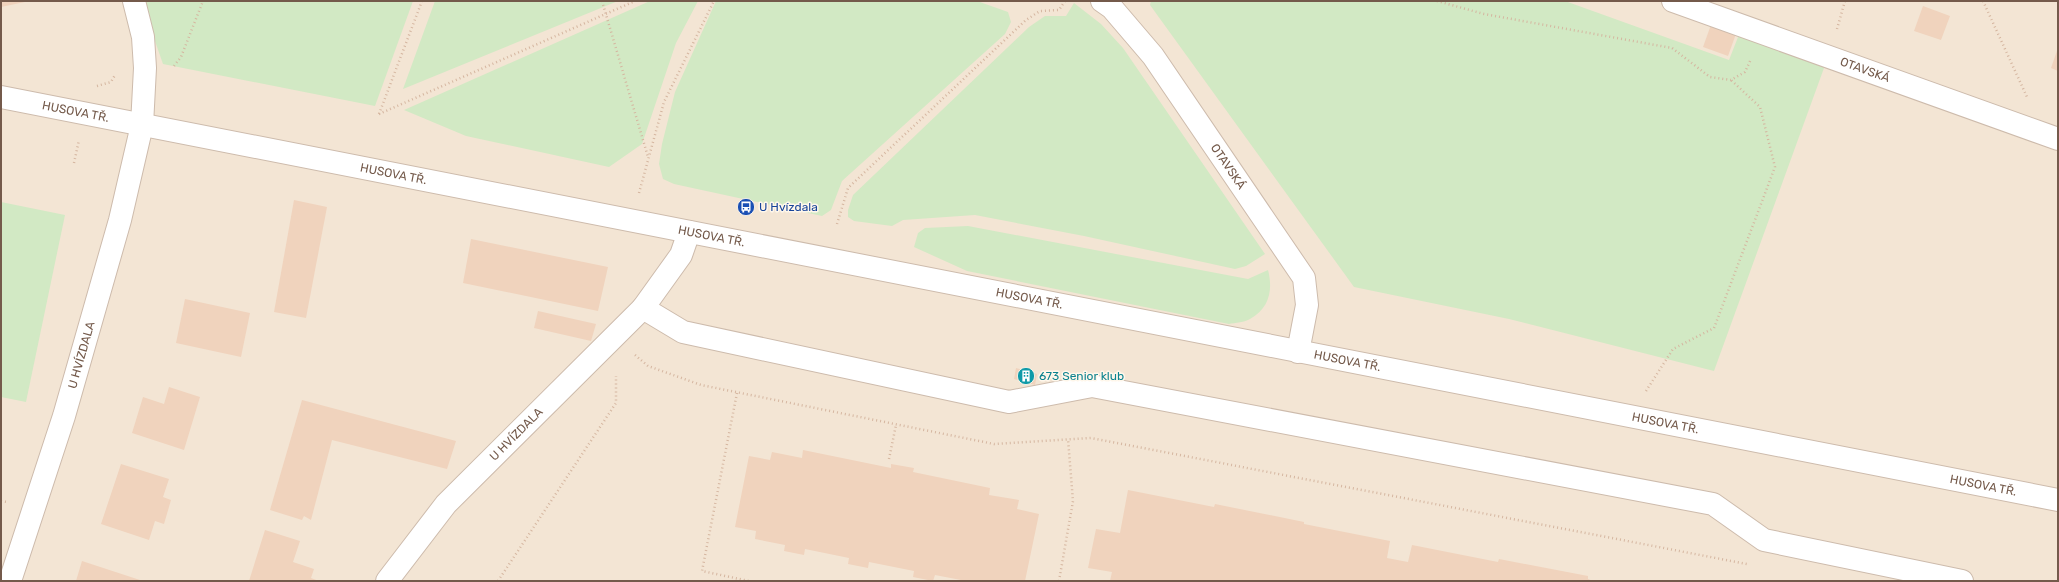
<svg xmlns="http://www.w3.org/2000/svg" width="2059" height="582" viewBox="0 0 2059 582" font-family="Rubik,sans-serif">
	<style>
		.residential { fill: #f3e5d4 }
		.green { fill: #d2e9c4 }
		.building { fill: #f0d3bd }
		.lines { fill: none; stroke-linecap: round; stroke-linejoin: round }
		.minor-casing { stroke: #cdbbac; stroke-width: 24 }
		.path { stroke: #d5b6a0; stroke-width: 2.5; stroke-dasharray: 1 3; stroke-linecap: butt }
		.minor { stroke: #fff; stroke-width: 22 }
		.labels { text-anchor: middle; stroke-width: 3; stroke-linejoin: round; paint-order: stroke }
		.street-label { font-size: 12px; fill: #745a4b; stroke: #fff7eb }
		.transit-label { font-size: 12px; fill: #164399; stroke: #fff7eb; text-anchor: start }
		.culture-label { font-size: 12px; fill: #0d838f; stroke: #fff7eb; text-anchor: start }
	</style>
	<rect width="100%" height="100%" fill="#fcf3e5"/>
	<rect class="residential" x="1" y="1" width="2057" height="580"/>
	<g class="green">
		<polygon points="141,1 413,1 375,106 163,64"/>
		<polygon points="435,1 618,1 403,89"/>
		<polygon points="650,1 698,1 676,43 642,144 609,167 466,136 404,110"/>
		<polygon points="716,1 977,1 1008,12 1011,22 1005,34 842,181 831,210 822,216 674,184 663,179 659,164 662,144 675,92"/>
		<polygon points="1151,1 1565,1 1729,60 1740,32 1828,57 1714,371 1509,319 1354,287 1150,5"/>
		<polygon points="1074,3 1101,24 1123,48 1265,254 1246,266 1235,269 1084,236 975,215 903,220 892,226 854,221 848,217 848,210 853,195 1029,27 1045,16 1066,16"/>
		<polygon points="1,202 65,215 26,402 1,397"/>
		<path d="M968,226L1248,279L1268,270C1273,289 1270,308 1250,319C1245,322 1235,323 1229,324L967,271L914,247L918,233L925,228Z"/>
	</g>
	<g class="building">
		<polygon points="1,1 25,1 25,2 1,7"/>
		<polygon points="1923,6 1950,16 1941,40 1914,31"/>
		<polygon points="1712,22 1737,31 1728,56 1703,47"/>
		<polygon points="2058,48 2058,71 2051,68"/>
		<polygon points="294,200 327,207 306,318 274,312"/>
		<polygon points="471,239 608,267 598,311 463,283"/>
		<polygon points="185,299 250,313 241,357 176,343"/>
		<polygon points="538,311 596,324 591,341 534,328"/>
		<polygon points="1016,368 1037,374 1035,385 1014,379"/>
		<polygon points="169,387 200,397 184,450 132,433 143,397 164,404"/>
		<polygon points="302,400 456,441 447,469 332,440 311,520 304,516 302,520 270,510"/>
		<polygon points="803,450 891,468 891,464 914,468 913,472 990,488 989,495 1019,500 1017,509 1039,514 1025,581 966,581 935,575 933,581 913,577 914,571 869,562 868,568 848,564 849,558 805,549 804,555 784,551 785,545 755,539 756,531 735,527 749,456 770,460 772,452 802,458"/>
		<polygon points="121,464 169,479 163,497 171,500 164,524 155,521 149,540 101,524"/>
		<polygon points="1128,490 1214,507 1215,504 1304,522 1304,524 1390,541 1387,558 1408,562 1412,545 1498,562 1499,559 1588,576 1588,579 1593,581 1110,581 1112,572 1088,568 1096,529 1120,533"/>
		<polygon points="265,530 300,541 293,562 314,569 311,578 319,581 249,581"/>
		<polygon points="82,561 143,581 76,581"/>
	</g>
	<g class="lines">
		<defs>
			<g id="minor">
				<path id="s1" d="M1102,1L1112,8L1153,56L1304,278L1307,305L1298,352"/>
				<path id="s2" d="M1673,1L2058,139"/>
				<path id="s3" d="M1,97L2058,500"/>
				<polyline points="643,308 683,332 1009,402 1092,386 1713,504 1764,540 1962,581"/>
				<path id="s4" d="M10,581L64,416L120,220L142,125L145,68L143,37L134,1"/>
				<path id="s5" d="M387,581L446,504L643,308L681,255L689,232"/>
			</g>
		</defs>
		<use href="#minor" class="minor-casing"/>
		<g class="path">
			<polyline points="602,1 648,157"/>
			<polyline points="1437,1 1484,14 1672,48 1710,77 1731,80 1745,72 1751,59"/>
			<polyline points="1983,1 2027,97"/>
			<polyline points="1837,29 1845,1"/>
			<polyline points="174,66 181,57 203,1"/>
			<polyline points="97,86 111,82 115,75"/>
			<polyline points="379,114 635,1"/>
			<polyline points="379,114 422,1"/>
			<polyline points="74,163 79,140"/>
			<polyline points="639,193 664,102 714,1"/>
			<polyline points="837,224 848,188 1026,20 1040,11 1059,10 1065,1"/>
			<polyline points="635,355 648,366 701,385 994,444 1091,438 1747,564"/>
			<polyline points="1646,391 1673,349 1714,328 1775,167 1760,107 1731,80"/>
			<polyline points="737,393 702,571 749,581"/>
			<polyline points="889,459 896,425"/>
			<polyline points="1,501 7,502"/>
			<polyline points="498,581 616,403 616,376"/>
			<polyline points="1059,581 1073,501 1068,439"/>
		</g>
		<use href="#minor" class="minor"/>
	</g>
	<defs>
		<symbol id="bus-disc" viewBox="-11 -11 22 22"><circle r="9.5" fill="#1a4fb4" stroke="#fff7eb"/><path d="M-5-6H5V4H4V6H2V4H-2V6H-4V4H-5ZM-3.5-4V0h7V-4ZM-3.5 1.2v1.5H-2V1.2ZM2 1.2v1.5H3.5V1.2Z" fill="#fff"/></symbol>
		<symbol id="building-disc" viewBox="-11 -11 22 22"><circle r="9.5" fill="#0f9aa8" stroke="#fff7eb"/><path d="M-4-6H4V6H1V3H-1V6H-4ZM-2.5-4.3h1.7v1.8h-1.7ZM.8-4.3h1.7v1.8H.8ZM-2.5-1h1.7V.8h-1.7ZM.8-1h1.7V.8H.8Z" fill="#fff"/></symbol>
	</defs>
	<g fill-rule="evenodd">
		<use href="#bus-disc" x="736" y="197" width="20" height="20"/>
		<use href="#building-disc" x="1016" y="366" width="20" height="20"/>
	</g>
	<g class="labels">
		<g class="street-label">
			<text dy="4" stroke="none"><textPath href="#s2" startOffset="204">OTAVSKÁ</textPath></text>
			<text dy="4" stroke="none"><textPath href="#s3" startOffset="76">HUSOVA TŘ.</textPath></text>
			<text dy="4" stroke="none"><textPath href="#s1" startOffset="209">OTAVSKÁ</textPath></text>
			<text dy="4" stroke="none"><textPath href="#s3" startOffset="400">HUSOVA TŘ.</textPath></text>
			<text dy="4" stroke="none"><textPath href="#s3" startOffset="724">HUSOVA TŘ.</textPath></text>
			<text dy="4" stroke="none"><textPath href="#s3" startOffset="1048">HUSOVA TŘ.</textPath></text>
			<text dy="4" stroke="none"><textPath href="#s4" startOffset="237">U HVÍZDALA</textPath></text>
			<text dy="4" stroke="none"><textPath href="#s3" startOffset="1372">HUSOVA TŘ.</textPath></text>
			<text dy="4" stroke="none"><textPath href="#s3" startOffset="1696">HUSOVA TŘ.</textPath></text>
			<text dy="4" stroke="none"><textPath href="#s5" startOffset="196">U HVÍZDALA</textPath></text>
			<text dy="4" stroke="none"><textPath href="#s3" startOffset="2020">HUSOVA TŘ.</textPath></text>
		</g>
		<g class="transit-label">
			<text x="759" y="211">U Hvízdala</text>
		</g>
		<g class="culture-label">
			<text x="1039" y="380">673 Senior klub</text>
		</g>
	</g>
	<rect width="2059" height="582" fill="none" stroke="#745a4b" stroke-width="4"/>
</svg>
